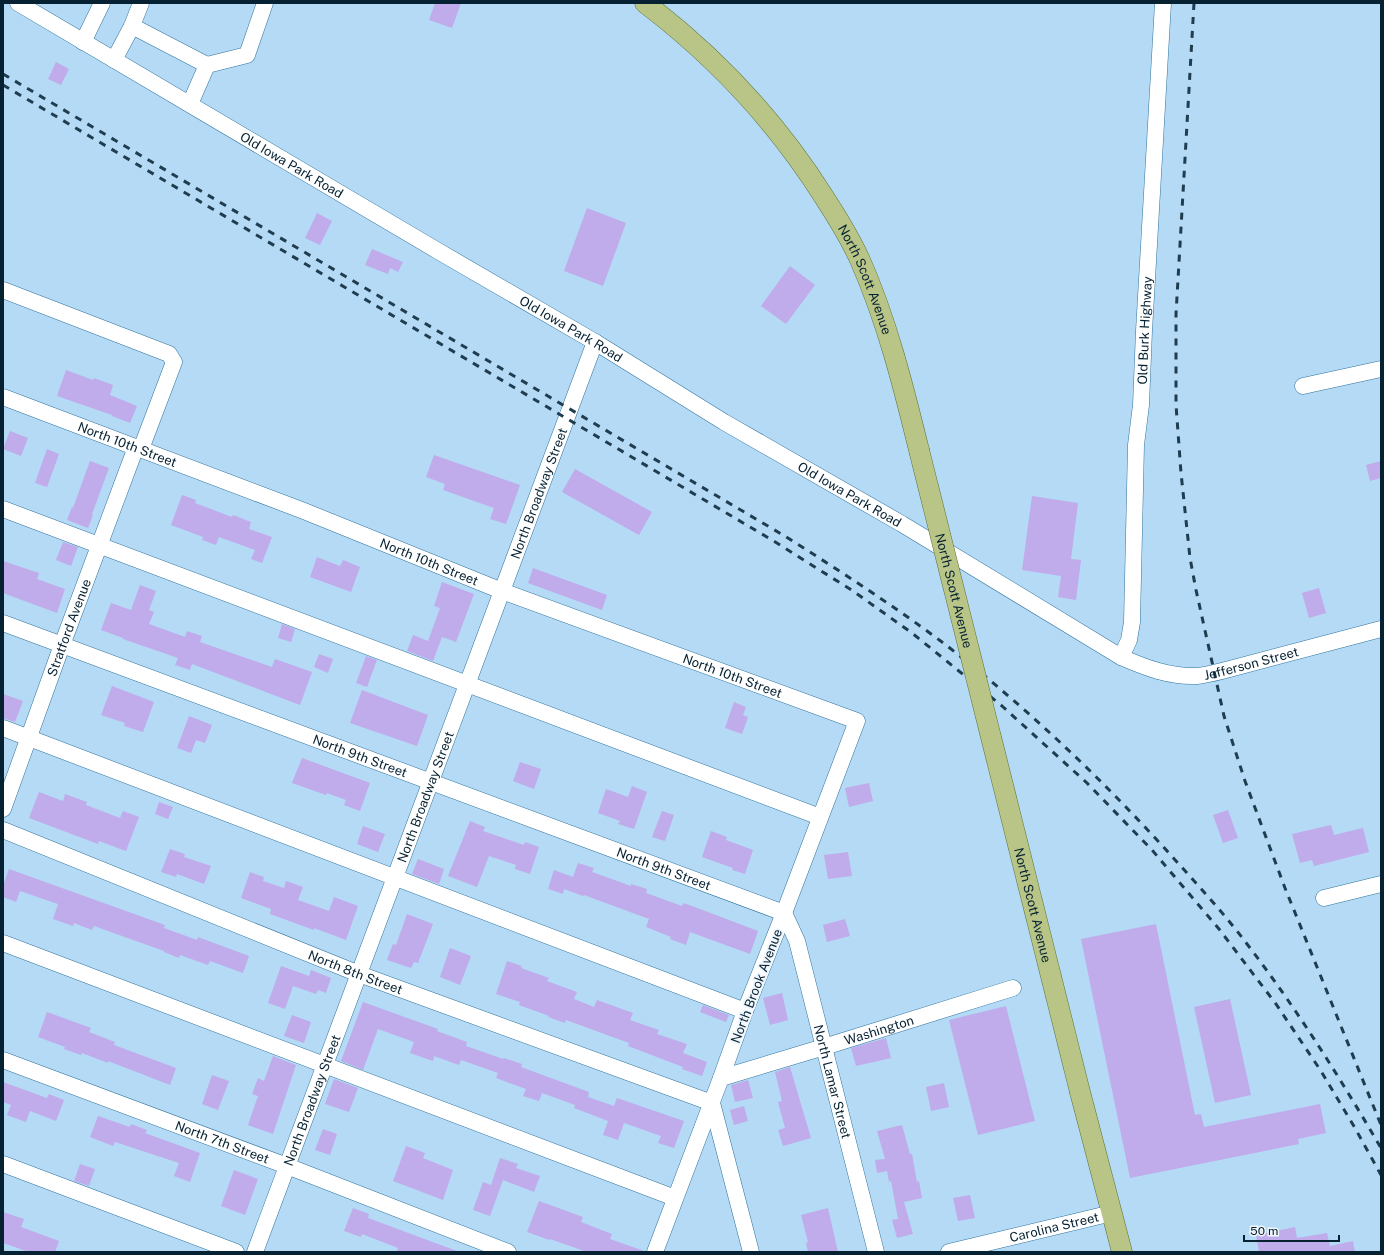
<svg xmlns="http://www.w3.org/2000/svg" width="1384" height="1255" viewBox="0 0 1384 1255" font-family="'Public Sans',sans-serif">
	<style>
		.building { fill: #c0abeb }
		.lines { fill: none; stroke-linecap: round; stroke-linejoin: round }
		.minor-casing { stroke: #31749d; stroke-width: 17 }
		.major-casing { stroke: #5c7235; stroke-width: 21 }
		.minor { stroke: #fff; stroke-width: 16 }
		.major { stroke: #b9c586; stroke-width: 20 }
		.rail { stroke: #203d50; stroke-width: 3; stroke-dasharray: 7 7; stroke-linecap: butt }
		.major-bridge-casing { stroke: #5c7235; stroke-width: 21; stroke-linecap: butt }
		.major-bridge { stroke: #b9c586; stroke-width: 20 }
		.labels { text-anchor: middle; stroke-width: 4; stroke-linejoin: round; paint-order: stroke }
		.street-label { font-size: 13px; fill: #052132; stroke: #f0f6fb }
	</style>
	<rect width="100%" height="100%" fill="#b4daf6"/>
	<g class="building">
		<polygon points="435,3 461,3 452,28 429,20"/>
		<polygon points="56,62 69,69 61,85 48,79"/>
		<polygon points="587,208 626,223 603,286 564,271"/>
		<polygon points="317,213 332,221 320,245 305,238"/>
		<polygon points="372,249 403,262 398,272 390,268 388,274 365,265"/>
		<polygon points="790,266 815,285 786,324 761,306"/>
		<polygon points="66,370 93,380 94,378 113,385 110,395 137,406 130,423 112,416 112,415 57,396"/>
		<polygon points="10,431 28,438 21,456 3,449"/>
		<polygon points="47,449 59,454 47,487 35,483"/>
		<polygon points="434,455 520,485 506,524 490,519 494,508 443,490 445,484 426,477"/>
		<polygon points="90,461 109,468 92,514 93,515 88,528 67,520 72,507 73,508"/>
		<polygon points="1381,461 1381,478 1370,481 1366,465"/>
		<polygon points="575,469 652,512 639,535 562,492"/>
		<polygon points="182,495 196,500 195,503 232,517 233,515 251,522 249,529 272,537 262,563 251,559 255,550 219,537 216,545 202,540 203,537 171,525"/>
		<polygon points="1032,496 1078,503 1071,559 1081,560 1076,600 1058,597 1061,576 1022,570"/>
		<polygon points="63,542 78,547 71,566 56,560"/>
		<polygon points="317,557 340,566 343,560 360,567 351,592 310,577"/>
		<polygon points="3,561 39,573 37,579 65,589 57,613 3,593"/>
		<polygon points="533,568 607,595 602,610 528,583"/>
		<polygon points="442,582 474,594 456,642 442,637 433,661 407,651 413,635 428,641 440,608 434,606"/>
		<polygon points="140,585 156,591 149,610 154,612 149,624 185,637 187,631 202,636 200,642 272,667 275,659 312,672 300,705 192,664 190,670 175,665 178,658 123,639 123,638 101,630 111,603 131,610"/>
		<polygon points="1319,588 1326,613 1309,618 1302,593"/>
		<polygon points="282,624 295,629 291,642 278,638"/>
		<polygon points="319,654 333,659 328,673 314,667"/>
		<polygon points="366,656 377,660 367,687 356,683"/>
		<polygon points="112,686 154,702 143,732 124,726 125,723 101,715"/>
		<polygon points="362,690 428,715 417,746 350,723"/>
		<polygon points="3,694 23,701 15,722 3,718"/>
		<polygon points="734,702 746,707 743,715 748,717 742,734 725,728"/>
		<polygon points="189,716 212,725 205,743 196,740 191,753 177,748"/>
		<polygon points="302,758 370,783 360,811 344,805 346,800 327,793 326,795 292,783"/>
		<polygon points="520,762 541,769 534,789 513,781"/>
		<polygon points="869,783 873,801 849,807 845,788"/>
		<polygon points="632,786 647,792 634,829 618,824 620,821 598,813 606,789 628,797"/>
		<polygon points="39,792 63,801 65,794 87,802 86,805 120,818 123,811 139,817 126,851 99,841 98,844 29,818"/>
		<polygon points="159,802 173,807 168,819 155,814"/>
		<polygon points="1228,810 1238,838 1223,843 1213,815"/>
		<polygon points="662,811 674,815 665,841 652,837"/>
		<polygon points="470,821 485,827 483,831 524,845 525,842 539,847 530,874 515,869 516,865 489,856 477,887 448,876"/>
		<polygon points="1331,825 1334,835 1363,828 1369,852 1314,866 1312,860 1300,863 1292,834"/>
		<polygon points="363,826 385,834 378,852 357,844"/>
		<polygon points="711,831 727,837 726,840 753,850 745,874 732,870 733,868 702,857"/>
		<polygon points="170,849 185,854 184,857 211,866 204,884 177,874 176,877 161,872"/>
		<polygon points="848,852 852,876 828,879 824,855"/>
		<polygon points="418,859 444,869 439,884 412,874"/>
		<polygon points="578,863 594,868 592,872 631,886 631,884 647,889 646,893 682,906 684,903 758,931 750,954 690,932 686,945 670,939 671,937 646,927 649,919 584,895 583,896 564,889 563,894 548,889 554,870 573,877"/>
		<polygon points="9,869 165,925 164,928 197,940 198,937 249,956 243,973 210,961 208,965 180,955 179,958 164,952 164,951 94,926 92,930 74,923 73,926 53,919 58,904 20,891 16,902 3,897 3,886"/>
		<polygon points="250,872 264,877 263,881 284,888 286,881 303,887 298,900 329,911 334,897 358,906 346,940 314,928 314,930 270,914 271,909 241,898"/>
		<polygon points="407,914 433,924 418,963 414,962 411,968 387,960 393,944 396,945"/>
		<polygon points="845,919 850,936 827,942 823,925"/>
		<polygon points="1156,924 1195,1115 1201,1114 1204,1127 1320,1104 1326,1133 1298,1139 1299,1144 1130,1178 1081,939"/>
		<polygon points="450,948 471,956 460,985 440,977"/>
		<polygon points="507,961 522,966 521,968 549,978 547,981 577,992 574,999 594,1007 597,1000 633,1013 630,1020 659,1030 657,1034 687,1044 683,1053 707,1062 702,1076 682,1069 683,1067 628,1046 629,1043 566,1020 565,1023 548,1017 549,1016 519,1005 520,1002 496,994"/>
		<polygon points="281,966 309,976 311,970 331,978 326,993 318,990 316,994 293,986 285,1009 268,1003"/>
		<polygon points="782,993 788,1020 770,1025 763,998"/>
		<polygon points="1230,999 1251,1095 1215,1103 1194,1007"/>
		<polygon points="363,1002 438,1029 437,1031 467,1042 466,1046 503,1059 504,1058 522,1064 521,1067 589,1092 588,1097 614,1106 617,1098 684,1121 674,1148 658,1143 661,1136 624,1123 618,1140 603,1135 608,1121 574,1108 575,1105 542,1093 539,1101 523,1096 526,1089 496,1078 498,1073 461,1060 459,1065 434,1056 433,1061 410,1053 414,1042 378,1029 363,1070 341,1061"/>
		<polygon points="703,1005 729,1015 726,1022 700,1012"/>
		<polygon points="1006,1006 1035,1121 978,1135 949,1020"/>
		<polygon points="47,1012 91,1028 89,1032 115,1042 114,1045 176,1068 170,1085 108,1061 108,1063 82,1053 81,1055 64,1049 65,1047 38,1037"/>
		<polygon points="292,1015 311,1022 304,1043 284,1036"/>
		<polygon points="886,1038 891,1058 856,1066 851,1048"/>
		<polygon points="273,1056 296,1065 273,1134 248,1125 258,1096 252,1094 258,1078 264,1081"/>
		<polygon points="790,1067 811,1138 783,1146 778,1130 785,1128 778,1102 782,1101 775,1072"/>
		<polygon points="212,1075 229,1081 218,1110 202,1104"/>
		<polygon points="334,1079 358,1088 349,1112 325,1104"/>
		<polygon points="748,1080 753,1098 735,1102 731,1085"/>
		<polygon points="3,1082 47,1098 49,1094 64,1100 56,1121 30,1111 26,1122 7,1115 11,1105 3,1102"/>
		<polygon points="944,1083 949,1107 931,1111 926,1087"/>
		<polygon points="744,1106 748,1121 734,1125 730,1110"/>
		<polygon points="98,1116 130,1127 131,1124 147,1130 145,1133 200,1153 190,1182 174,1176 179,1163 115,1142 113,1146 90,1137"/>
		<polygon points="902,1125 910,1154 912,1154 917,1182 919,1181 922,1198 904,1202 913,1234 897,1238 892,1220 898,1219 891,1181 889,1182 887,1171 877,1173 875,1160 885,1159 877,1131"/>
		<polygon points="323,1129 337,1134 330,1155 315,1150"/>
		<polygon points="406,1146 425,1153 423,1158 453,1170 443,1200 393,1181"/>
		<polygon points="500,1158 518,1164 516,1168 540,1176 534,1192 503,1180 490,1216 473,1210 483,1182 491,1185"/>
		<polygon points="80,1164 95,1169 89,1186 74,1181"/>
		<polygon points="234,1170 258,1179 245,1215 221,1206"/>
		<polygon points="970,1195 975,1218 958,1221 953,1198"/>
		<polygon points="539,1201 583,1217 581,1222 612,1234 610,1239 644,1251 644,1252 587,1252 550,1239 549,1240 527,1232"/>
		<polygon points="353,1208 369,1214 368,1218 457,1251 457,1252 397,1252 398,1248 362,1234 361,1237 344,1231"/>
		<polygon points="828,1208 838,1252 808,1252 806,1243 808,1242 801,1215"/>
		<polygon points="3,1212 24,1219 21,1227 59,1241 55,1252 29,1252 3,1243"/>
		<polygon points="1295,1227 1297,1238 1327,1233 1330,1246 1353,1241 1355,1252 1259,1252 1256,1235"/>
	</g>
	<g class="lines">
		<defs>
			<g id="minor">
				<path id="s1" d="M18,3L438,251L595,342L724,422L902,524L1121,657C1146,668 1170,677 1197,676C1206,675 1214,673 1222,671L1381,629"/>
				<polyline points="141,3 132,26 207,65 190,104"/>
				<polyline points="83,42 102,3"/>
				<polyline points="114,60 132,26"/>
				<polyline points="207,65 247,55 265,3"/>
				<polyline points="3,290 169,354 174,362 141,449"/>
				<polyline points="1303,386 1381,369"/>
				<path id="s2" d="M3,397L304,511L502,591L857,721L784,913L745,1011L721,1078L655,1252"/>
				<polyline points="3,509 820,817"/>
				<path id="s3" d="M3,623L784,913L797,941L876,1252"/>
				<path id="s4" d="M1121,657L1129,640L1132,622L1136,445L1141,405L1144,331L1163,3"/>
				<polyline points="3,728 745,1011"/>
				<path id="s5" d="M3,809L62,645L136,447"/>
				<path id="s6" d="M3,830L359,974L712,1103L751,1252"/>
				<polyline points="1324,898 1381,884"/>
				<polyline points="3,943 675,1198"/>
				<path id="s7" d="M3,1060L287,1166L508,1252"/>
				<path id="s8" d="M721,1078L824,1047L1013,988"/>
				<polyline points="3,1164 236,1252"/>
				<path id="s9" d="M255,1252L595,342"/>
				<path id="s10" d="M949,1252L1112,1213"/>
			</g>
			<g id="major">
				<path id="s11" d="M645,3C716,57 776,121 824,197C837,217 850,238 860,260C887,321 903,385 919,450"/>
				<polyline points="1080,1092 1122,1252"/>
			</g>
		</defs>
		<use href="#minor" class="minor-casing"/>
		<use href="#major" class="major-casing"/>
		<use href="#minor" class="minor"/>
		<use href="#major" class="major"/>
		<g class="rail">
			<polyline points="1194,3 1176,314 1176,405 1181,473 1190,558 1196,590 1224,716 1245,781 1285,888 1381,1125"/>
			<path d="M3,74L783,535C837,569 891,604 942,642C1024,705 1099,776 1168,852C1195,882 1223,912 1247,944C1297,1009 1340,1078 1381,1148"/>
			<polyline points="3,85 772,540 853,591 912,633 1002,706 1087,783 1152,850 1219,929 1276,1004 1321,1071 1355,1128 1381,1175"/>
		</g>
		<defs>
			<g id="major-bridge">
				<path id="s12" d="M919,450L1080,1092"/>
			</g>
		</defs>
		<use href="#major-bridge" class="major-bridge-casing"/>
		<use href="#major-bridge" class="major-bridge"/>
	</g>
	<g class="labels">
		<g class="street-label">
			<text dy="5" stroke="none"><textPath href="#s1" startOffset="318">Old Iowa Park Road</textPath></text>
			<text dy="5" stroke="none"><textPath href="#s11" startOffset="358">North Scott Avenue</textPath></text>
			<text dy="5" stroke="none"><textPath href="#s1" startOffset="642">Old Iowa Park Road</textPath></text>
			<text dy="5" stroke="none"><textPath href="#s4" startOffset="329">Old Burk Highway</textPath></text>
			<text dy="5" stroke="none"><textPath href="#s2" startOffset="133">North 10th Street</textPath></text>
			<text dy="5" stroke="none"><textPath href="#s9" startOffset="810">North Broadway Street</textPath></text>
			<text dy="5" stroke="none"><textPath href="#s1" startOffset="966">Old Iowa Park Road</textPath></text>
			<text dy="5" stroke="none"><textPath href="#s2" startOffset="457">North 10th Street</textPath></text>
			<text dy="5" stroke="none"><textPath href="#s12" startOffset="145">North Scott Avenue</textPath></text>
			<text dy="5" stroke="none"><textPath href="#s5" startOffset="193">Stratford Avenue</textPath></text>
			<text dy="5" stroke="none"><textPath href="#s1" startOffset="1417">Jefferson Street</textPath></text>
			<text dy="5" stroke="none"><textPath href="#s2" startOffset="781">North 10th Street</textPath></text>
			<text dy="5" stroke="none"><textPath href="#s3" startOffset="381">North 9th Street</textPath></text>
			<text dy="5" stroke="none"><textPath href="#s9" startOffset="486">North Broadway Street</textPath></text>
			<text dy="5" stroke="none"><textPath href="#s3" startOffset="705">North 9th Street</textPath></text>
			<text dy="5" stroke="none"><textPath href="#s12" startOffset="469">North Scott Avenue</textPath></text>
			<text dy="5" stroke="none"><textPath href="#s6" startOffset="380">North 8th Street</textPath></text>
			<text transform="translate(756 986) rotate(-69)" y="5">North Brook Avenue</text>
			<text dy="5" stroke="none"><textPath href="#s8" startOffset="165">Washington</textPath></text>
			<text dy="5" stroke="none"><textPath href="#s3" startOffset="1009">North Lamar Street</textPath></text>
			<text dy="5" stroke="none"><textPath href="#s9" startOffset="162">North Broadway Street</textPath></text>
			<text dy="5" stroke="none"><textPath href="#s7" startOffset="234">North 7th Street</textPath></text>
			<text dy="5" stroke="none"><textPath href="#s10" startOffset="108">Carolina Street</textPath></text>
		</g>
	</g>
	<rect width="1384" height="1255" fill="none" stroke="#052132" stroke-width="8"/>
	<path d="M1244 1235v6h95v-6" fill="none" stroke="#052132" stroke-width="2"/>
	<text x="1250" y="1235" font-size="12" fill="#052132" stroke="#f0f6fb" stroke-width="3" paint-order="stroke">50 m</text>
</svg>
